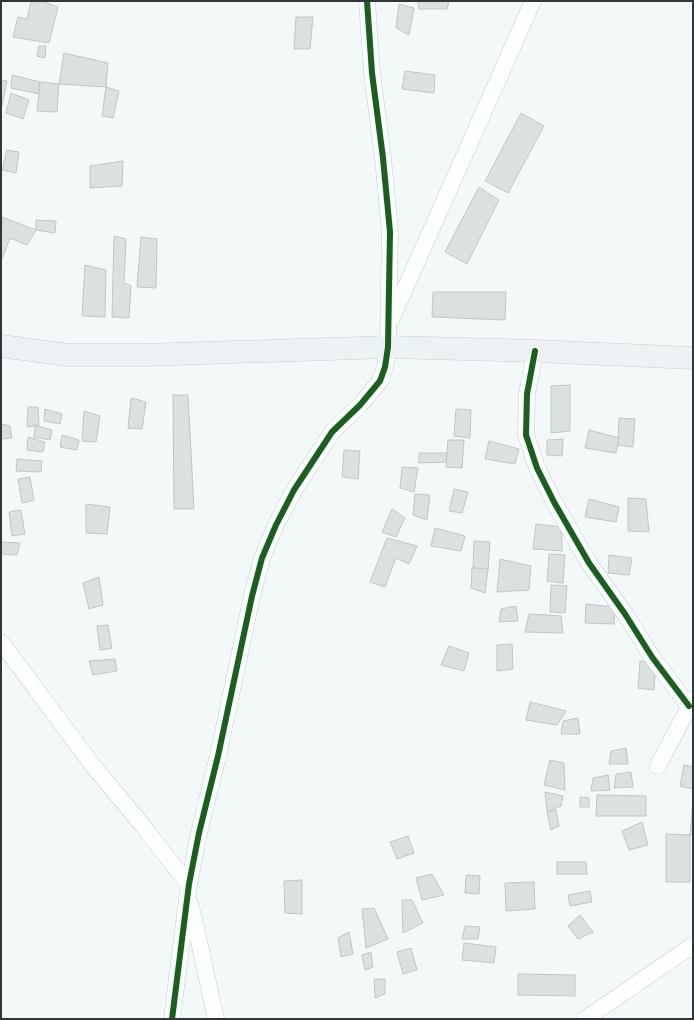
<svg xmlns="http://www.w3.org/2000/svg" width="694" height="1020" viewBox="0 0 694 1020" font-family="'IBM Plex Sans',sans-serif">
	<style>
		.building { fill: #dce0e1; stroke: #c3c6c8 }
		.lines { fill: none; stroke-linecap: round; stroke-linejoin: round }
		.street-casing { stroke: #c9cccd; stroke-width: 17 }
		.secondary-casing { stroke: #c9cccd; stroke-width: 23 }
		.street { stroke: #fdfefe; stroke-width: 16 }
		.secondary { stroke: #edf1f3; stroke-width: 22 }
		.cycleway-casing { stroke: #f0f9fc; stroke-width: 8 }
		.cycleway { stroke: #1b5e20; stroke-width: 6 }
	</style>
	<rect width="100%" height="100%" fill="#f3f8f9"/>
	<g class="building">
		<polygon points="31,1 42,1 58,7 49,43 13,37 18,17 27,19"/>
		<polygon points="418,1 449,1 447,9 419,9"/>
		<polygon points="399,4 414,8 409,35 396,28"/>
		<polygon points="296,17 313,17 310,49 294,49"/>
		<polygon points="39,46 46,46 45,58 37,56"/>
		<polygon points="64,53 108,63 106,87 59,84"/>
		<polygon points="405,71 435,75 434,93 402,89"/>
		<polygon points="12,75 40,82 39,94 11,88"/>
		<polygon points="1,80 7,81 1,110"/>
		<polygon points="40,82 59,84 57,112 37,111"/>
		<polygon points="106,87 119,91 113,118 102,116"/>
		<polygon points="11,93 29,100 23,119 6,113"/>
		<polygon points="521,113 544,126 508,193 485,181"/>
		<polygon points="7,150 19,152 16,173 2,170"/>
		<polygon points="123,161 122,186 90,188 90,166"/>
		<polygon points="479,187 499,200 467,264 445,252"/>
		<polygon points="2,217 36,230 27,245 10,238 1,261"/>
		<polygon points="36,220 56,221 55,233 36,230"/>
		<polygon points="114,236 126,239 124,283 131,286 129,318 112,317"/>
		<polygon points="141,237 157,239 156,288 137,287"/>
		<polygon points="85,265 106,270 105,317 82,316"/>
		<polygon points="433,292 506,292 505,320 432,317"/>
		<polygon points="570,385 570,431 551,433 551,386"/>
		<polygon points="173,395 188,395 194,509 174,509"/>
		<polygon points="131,398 146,402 142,429 128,428"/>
		<polygon points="28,407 38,407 39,425 27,427"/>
		<polygon points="45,409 62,414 60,424 44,421"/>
		<polygon points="456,409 471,410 470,438 454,436"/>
		<polygon points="84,411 100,416 96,442 82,441"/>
		<polygon points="619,418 635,419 633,447 618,445"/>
		<polygon points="1,424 10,426 12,438 1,439"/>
		<polygon points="35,425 52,430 50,440 34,437"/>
		<polygon points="589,430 619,438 616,453 585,448"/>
		<polygon points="62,435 79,440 77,450 60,447"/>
		<polygon points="28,437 45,442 43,452 27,450"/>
		<polygon points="563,439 562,456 547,455 547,440"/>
		<polygon points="448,440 464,440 462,468 446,467"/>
		<polygon points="489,441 519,449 515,464 485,459"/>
		<polygon points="344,450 360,451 358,479 342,477"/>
		<polygon points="419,453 447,453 446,462 419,463"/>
		<polygon points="17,459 42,461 41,472 16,471"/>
		<polygon points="402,467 418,468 414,492 400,488"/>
		<polygon points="30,477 34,500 22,503 18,479"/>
		<polygon points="454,489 468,492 462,513 449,511"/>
		<polygon points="415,494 430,495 427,520 413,515"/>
		<polygon points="628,498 646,499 649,532 628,531"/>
		<polygon points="589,499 619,507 616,522 585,517"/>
		<polygon points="86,504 110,507 107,534 86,533"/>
		<polygon points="392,509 405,518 396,537 382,532"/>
		<polygon points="21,510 25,534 12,536 9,512"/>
		<polygon points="536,524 562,527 562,551 533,549"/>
		<polygon points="435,528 465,536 461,551 431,546"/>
		<polygon points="387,538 417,546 409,564 396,558 385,587 370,582"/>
		<polygon points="474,541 490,542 488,570 473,568"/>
		<polygon points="1,542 20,543 17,555 1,554"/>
		<polygon points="549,554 565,555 563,583 547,581"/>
		<polygon points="609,555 632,558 629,575 608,573"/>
		<polygon points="500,559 531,566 529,590 497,592"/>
		<polygon points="472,568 488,569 485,593 471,588"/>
		<polygon points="99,577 103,605 89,609 83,583"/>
		<polygon points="551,585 567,586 565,613 550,612"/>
		<polygon points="586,604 615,607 614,624 585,623"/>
		<polygon points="516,606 518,621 499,622 501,609"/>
		<polygon points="529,614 561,616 563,633 525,632"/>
		<polygon points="108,625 112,648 100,650 97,626"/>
		<polygon points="512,644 513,669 497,671 497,645"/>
		<polygon points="449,646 469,653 464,671 441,665"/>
		<polygon points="115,659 117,671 93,675 89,661"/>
		<polygon points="640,661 656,662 654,690 638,688"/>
		<polygon points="530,702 566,711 557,725 526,720"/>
		<polygon points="578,718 580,734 561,734 563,721"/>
		<polygon points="626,748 628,764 609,764 611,751"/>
		<polygon points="550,760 564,763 565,790 544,785"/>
		<polygon points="684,765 693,767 693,789 680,786"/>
		<polygon points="631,772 633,787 614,788 616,774"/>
		<polygon points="608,775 610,790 591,791 593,778"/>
		<polygon points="545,792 563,796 561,806 547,812"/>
		<polygon points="597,795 646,796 646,816 596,816"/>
		<polygon points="580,797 589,798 589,807 580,807"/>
		<polygon points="693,802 693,834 690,835"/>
		<polygon points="556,810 559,826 551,830 547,812"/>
		<polygon points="642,822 648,845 629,850 622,831"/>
		<polygon points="666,834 690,835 690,882 666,882"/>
		<polygon points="408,836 414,853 397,859 390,842"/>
		<polygon points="557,862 586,862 587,874 557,874"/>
		<polygon points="432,874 444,895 422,900 416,878"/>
		<polygon points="466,875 480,876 479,894 465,893"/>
		<polygon points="302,880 302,914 285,913 284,881"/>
		<polygon points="534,882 535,909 506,911 505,883"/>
		<polygon points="590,891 592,902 570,906 568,895"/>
		<polygon points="402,900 412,900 423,923 403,933"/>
		<polygon points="374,908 388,939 366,948 362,909"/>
		<polygon points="580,915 593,932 578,939 568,926"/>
		<polygon points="465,926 480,927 478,939 462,939"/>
		<polygon points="349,932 353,954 341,957 338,938"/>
		<polygon points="464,943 496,947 494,963 462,960"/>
		<polygon points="411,948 417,970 403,974 397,952"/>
		<polygon points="371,952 373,967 365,970 362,955"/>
		<polygon points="518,974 575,975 575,996 518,995"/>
		<polygon points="374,979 385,979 385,994 375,998"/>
	</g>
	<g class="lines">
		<defs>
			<g id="street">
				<polyline points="392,318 533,1"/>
				<polyline points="535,351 527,394 526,435 537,468 554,502 589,563 625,614 652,657 689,706"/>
				<polyline points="1,642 94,767 143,826 173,865 189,884"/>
				<polyline points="658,766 693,699"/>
				<polyline points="190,904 196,928 216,1019"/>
				<polyline points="172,1019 189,884 199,833 218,756 252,596 262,558 276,525 294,490 332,432 360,405 380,381 385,367 388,347 390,232 383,158 372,73 367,1"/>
				<polyline points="585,1019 693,945"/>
			</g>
			<polyline id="secondary" points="1,346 68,355 144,355 388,347 535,351 693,358"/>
		</defs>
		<use href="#street" class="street-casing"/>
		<use href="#secondary" class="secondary-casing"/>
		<use href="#street" class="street"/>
		<use href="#secondary" class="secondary"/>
		<defs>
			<g id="cycleway">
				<polyline points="535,351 527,394 526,435 537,468 554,502 589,563 625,614 652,657 689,706"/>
				<polyline points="172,1019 189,884 199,833 218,756 252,596 262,558 276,525 294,490 332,432 360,405 380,381 385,367 388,347 390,232 383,158 372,73 367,1"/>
			</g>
		</defs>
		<use href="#cycleway" class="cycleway-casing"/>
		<use href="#cycleway" class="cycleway"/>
	</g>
	<rect width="694" height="1020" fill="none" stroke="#333638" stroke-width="4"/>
</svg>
